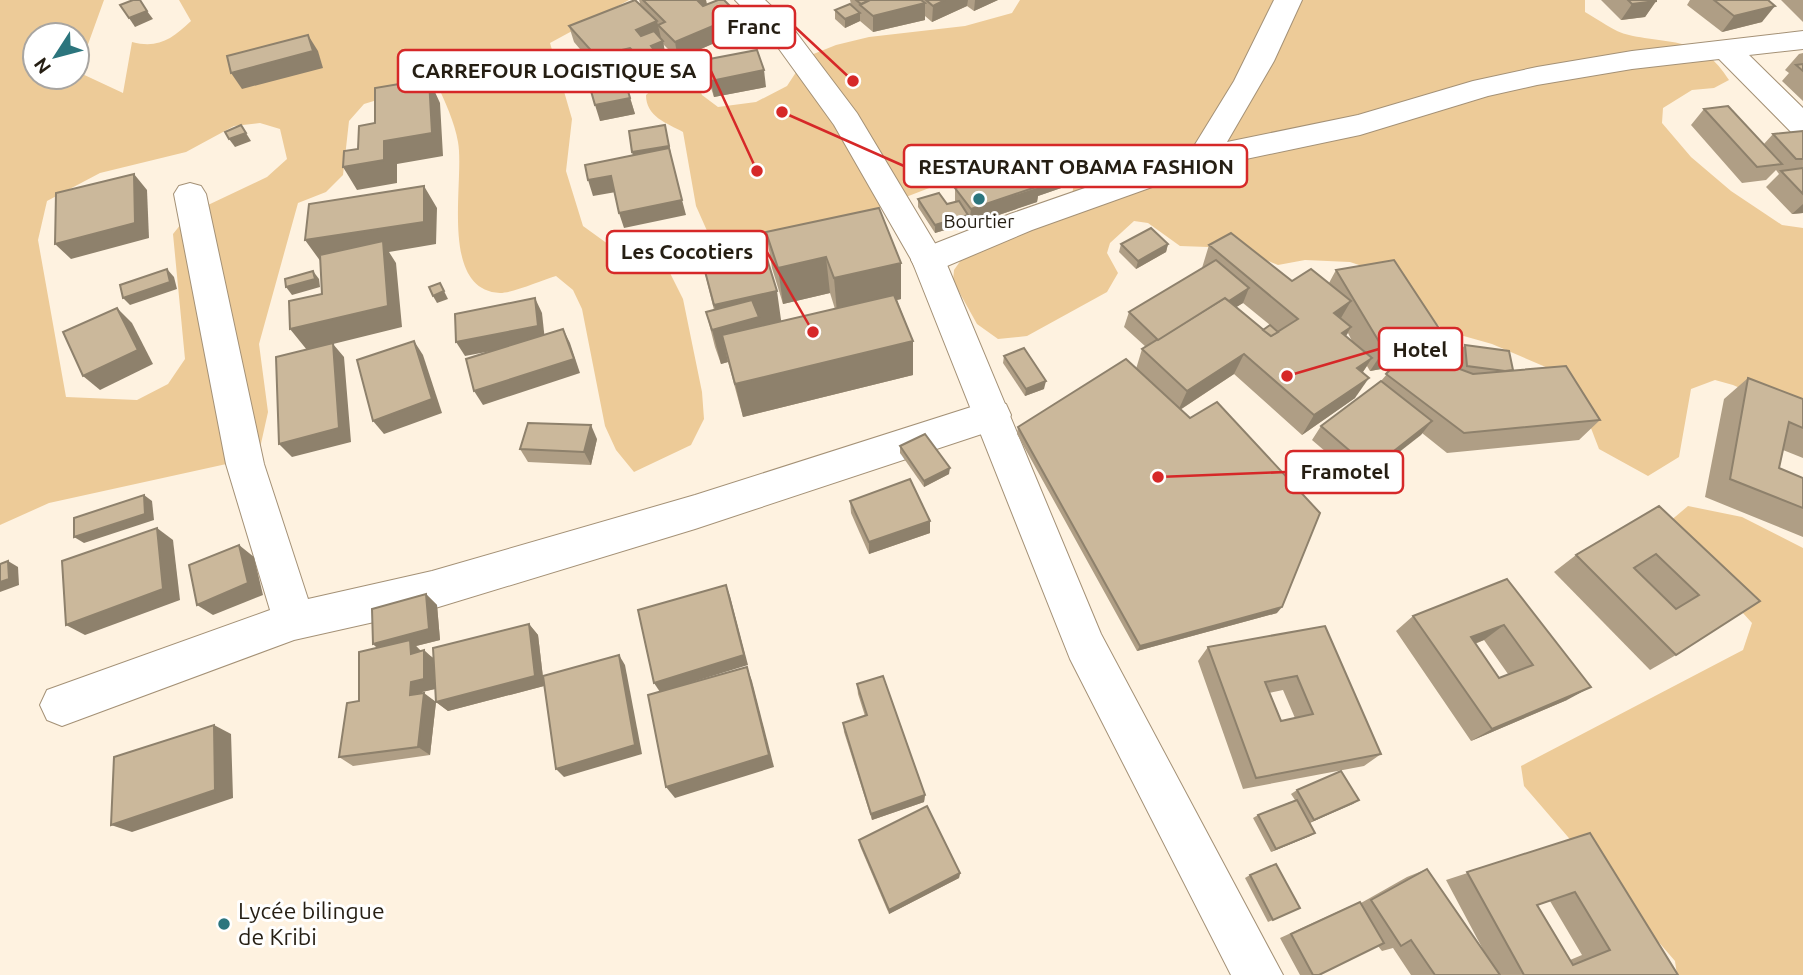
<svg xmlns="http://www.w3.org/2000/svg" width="1803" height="975" viewBox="0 0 1803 975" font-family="Ubuntu,sans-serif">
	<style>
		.green { fill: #edcb98; fill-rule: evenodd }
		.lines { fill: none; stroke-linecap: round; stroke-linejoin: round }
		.street-casing { stroke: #a49176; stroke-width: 2 }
		.secondary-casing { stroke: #a49176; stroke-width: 2 }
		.street { fill: #fff; fill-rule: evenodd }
		.secondary { fill: #fff; fill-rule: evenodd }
		.wall { fill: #af9e85; fill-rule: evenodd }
		.shaded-wall { fill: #8e816c }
		.building { fill: #cbb89b; stroke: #8e816c; stroke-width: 2; fill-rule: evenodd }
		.poi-dot { fill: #2c757d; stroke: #fff; stroke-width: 2.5 }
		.labels { text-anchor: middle; stroke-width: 6; stroke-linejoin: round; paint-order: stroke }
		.poi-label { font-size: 19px; fill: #251e13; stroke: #fff }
		.near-poi-label { font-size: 23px; fill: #251e13; stroke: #fff; text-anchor: start }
		.leader { fill: none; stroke: #d62828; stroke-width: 2.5 }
		.callout-dot { fill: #d62828; stroke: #fff; stroke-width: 2.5 }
		.callout { fill: #fff; stroke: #d62828; stroke-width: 2.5 }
		.callout-label { font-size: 21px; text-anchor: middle; font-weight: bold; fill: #251e13 }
	</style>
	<rect width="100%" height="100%" fill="#fef2e0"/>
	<g class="green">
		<path d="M0,0H104L78,72L123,93L132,42C158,49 172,39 191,21L179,0H629L550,43L572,119L566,171L583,226L619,252L646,244L663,259L683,299L702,392L704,419L691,445L634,472L616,450L605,426L582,309L573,290L556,276C542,280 513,293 500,293C438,290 465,180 458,142C455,123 444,99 436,82L364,104L349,121L343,175L326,192L298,203L259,344L268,412L258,457L49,503L0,525ZM35,35H77V77H35ZM260,123L280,129L287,159L267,177L189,214L173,234L185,359L168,384L137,400L66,397L38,240L47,201L100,173L186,152L234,126Z"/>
		<path d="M1020,0H1585V12C1598,19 1614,32 1629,35C1672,45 1702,36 1729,80L1714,88L1692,90L1663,108L1662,123L1691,157L1731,191L1782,225L1803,228V416L1733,385L1715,380L1691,389L1679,457L1648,476L1599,449L1584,410L1555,371L1492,344L1446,331L1421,313L1380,272L1350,262L1305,260L1278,265L1236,248L1180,246L1148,223L1134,221L1110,243L1107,253L1118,273L1107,292L1027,336L998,339L977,324L953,281L954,270L961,260L994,242L1023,234L1071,201L1074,183L1060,167L1046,163L998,177L950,180L841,222L731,243L708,233L696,206L683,132C667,123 646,117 646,95L670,73H693L702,95L718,107L756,102L787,86L806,57L836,45L869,37L965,26L1012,13Z"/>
		<polygon points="1688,506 1742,517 1803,548 1803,975 1677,975 1675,961 1524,786 1521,766 1743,650 1752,623 1673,536 1669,522"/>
	</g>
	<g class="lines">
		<defs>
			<g id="street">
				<polygon points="1274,0 1302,0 1274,61 1227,142 1358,115 1473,81 1537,67 1632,51 1803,31 1803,49 1749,55 1803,108 1803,136 1792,133 1719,59 1632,69 1537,85 1488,96 1360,135 1208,167 1032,230 940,269 928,272 916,269 911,260 916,251 1010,214 1191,151 1234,81"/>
				<polygon points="190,183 201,186 206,194 264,464 308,599 432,571 695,495 993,400 1006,404 1011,415 1006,426 695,529 432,609 294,640 62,726 47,720 40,705 47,690 270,610 226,464 174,194 179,186"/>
			</g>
			<polygon id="secondary" points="735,0 765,0 789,23 857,113 945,260 1101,634 1283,975 1231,975 1070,659 912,261 834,125 769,35"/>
		</defs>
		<use href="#street" class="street-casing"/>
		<use href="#secondary" class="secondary-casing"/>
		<use href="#street" class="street"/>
		<use href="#secondary" class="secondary"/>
	</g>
	<g class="wall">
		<polygon points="639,0 706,0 707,5 742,31 678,59 663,44 666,57 659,60 661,71 647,77 634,65 621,67 635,114 600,121 596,68 574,42 569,26 640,3"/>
		<polygon points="850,0 998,0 974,11 967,6 932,22 925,16 925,20 873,32 860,21 860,12 851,4"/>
		<polygon points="1601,0 1657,0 1645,17 1621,20"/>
		<polygon points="1690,0 1768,0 1762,22 1722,32 1687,5"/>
		<polygon points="1781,0 1803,0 1803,22"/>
		<polygon points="835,10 860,21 845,28 835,19"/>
		<polygon points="1803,53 1803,101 1782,81 1789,73 1785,70 1799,54"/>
		<polygon points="704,60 766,87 714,97 707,76"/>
		<polygon points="1704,109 1763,145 1773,134 1803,131 1803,213 1792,214 1766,187 1779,174 1776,170 1766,180 1742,183 1691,125"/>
		<polygon points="1031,171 1064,187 1038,196 1037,202 969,225 968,223 935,233 918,207 918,199 947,204 955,202 955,188 1031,176"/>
		<polygon points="879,208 901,299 897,300 913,341 913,375 743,417 728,362 721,364 715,347 706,312 714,310 698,245 782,321 835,309 830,293 783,304 772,268 766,232"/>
		<polygon points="1121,244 1168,244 1166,252 1136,269 1119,252"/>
		<path d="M1209,245L1292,281L1329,283L1336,270L1446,339L1432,358L1461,369L1459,352L1465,345L1513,370L1600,420L1579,440L1447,453L1422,433L1361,482L1312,440L1321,426L1381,381L1393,367L1370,371L1367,366L1362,373L1355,398L1302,435L1234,374L1180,410L1277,613L1137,651L1017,434L1018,427L1136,369L1142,349L1146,347L1124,327L1129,312L1202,268ZM1243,303L1270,325L1263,330L1236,307ZM1348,333L1353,343L1346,336Z"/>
		<polygon points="1004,356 1044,389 1025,396 1003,363"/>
		<polygon points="1748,378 1803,399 1803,458 1783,450 1779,468 1803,478 1803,537 1705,497 1724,399"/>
		<polygon points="597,439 591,465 528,462 520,449"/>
		<polygon points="900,446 949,474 924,487 900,453"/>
		<polygon points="850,501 930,521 930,533 869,554 851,513"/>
		<polygon points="1659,506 1760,601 1676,655 1650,670 1554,572 1576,555"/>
		<path d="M1507,579L1567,700L1471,741L1396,631L1413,616ZM1484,640L1508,674L1499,678L1475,644Z"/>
		<polygon points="426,594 437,605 440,640 416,646 421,651 434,658 529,624 538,635 544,686 448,711 436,702 435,679 435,689 422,692 422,693 436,702 430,755 353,766 339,757 377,648 373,644"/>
		<path d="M1325,626L1381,754L1364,766L1243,789L1198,661L1208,647ZM1283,690L1295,718L1281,721L1269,693Z"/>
		<polygon points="857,684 925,795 924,802 872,820 844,732 843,723 865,716 858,694"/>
		<polygon points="1297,790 1359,800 1310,823 1315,833 1310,836 1271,852 1253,818 1258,815 1295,800 1291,794"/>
		<path d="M1590,833L1678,975H1411L1393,948L1382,951L1378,946L1319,975H1300L1280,938L1348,907L1361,903L1407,877L1427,869L1486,955L1446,880ZM1550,901L1582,955L1570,960L1537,905Z"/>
		<polygon points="859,840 960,873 959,878 889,914 860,846"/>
		<polygon points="1250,875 1300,908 1268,922 1245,878"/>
	</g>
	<g class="shaded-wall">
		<polygon points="696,0 706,0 708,12"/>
		<polygon points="945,0 968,0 967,6 932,22 933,6"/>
		<polygon points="975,0 998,0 974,11"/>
		<polygon points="1656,1 1645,17 1621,20 1632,4"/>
		<polygon points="925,3 925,20 873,32 873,16"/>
		<polygon points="1775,6 1762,22 1722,32 1734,16"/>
		<polygon points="147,11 153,19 135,27 129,18"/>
		<polygon points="860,13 860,21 845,28 845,19"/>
		<polygon points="739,15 742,31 678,59 675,42"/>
		<polygon points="657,21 661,38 640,46 636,30"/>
		<polygon points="308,35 318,51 323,68 242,89 231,73"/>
		<polygon points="663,41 666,57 659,60 661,71 647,77 643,61 651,46"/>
		<polygon points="630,48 634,65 600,72 596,56"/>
		<polygon points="764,70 766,87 714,97 711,81"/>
		<polygon points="429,79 440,103 443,156 397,164 397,183 357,190 343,167 384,141"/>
		<polygon points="630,98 635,114 600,121 595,105"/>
		<polygon points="241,125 251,141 235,147 229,139"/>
		<polygon points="665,125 671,154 634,161 632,152"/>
		<polygon points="134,174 147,190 149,238 71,259 55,244"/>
		<polygon points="611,176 616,192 593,196 588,180"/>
		<polygon points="1065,179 1064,187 1038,196 1037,202 969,225 971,209"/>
		<polygon points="424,186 437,208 436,244 389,252 396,263 402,327 333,344 344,357 351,442 292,457 279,444 307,350 290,329 384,252 321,262 305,240"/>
		<polygon points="682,200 686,215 624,228 619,213"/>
		<polygon points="1803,204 1803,213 1792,214"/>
		<polygon points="968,215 968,223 935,233 935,225"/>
		<polygon points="1168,244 1166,252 1136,269 1138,261"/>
		<polygon points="826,257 830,293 783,304 778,268"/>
		<polygon points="901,263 901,299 837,313 834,278"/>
		<polygon points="167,269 174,277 177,289 130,305 123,298"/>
		<polygon points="313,271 319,279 320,287 292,295 286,287"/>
		<polygon points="440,283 448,299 437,303 433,296"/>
		<polygon points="1249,288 1243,303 1156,357 1161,342"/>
		<polygon points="777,291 782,327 723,340 728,362 721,364 712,330 719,328 714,305"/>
		<polygon points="535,298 542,313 545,341 465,356 456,342"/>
		<polygon points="1351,301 1338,323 1334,313"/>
		<polygon points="117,308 132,323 153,364 100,390 83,376"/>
		<polygon points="1351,327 1339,348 1342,333"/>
		<polygon points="563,329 570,343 580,373 483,405 474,391"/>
		<polygon points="1446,339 1430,360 1370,371 1384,350"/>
		<polygon points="414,341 423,355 442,413 384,434 373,421"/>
		<polygon points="913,341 913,375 743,417 735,384"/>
		<polygon points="1244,354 1234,374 1178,411 1187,391"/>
		<polygon points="1372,358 1359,378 1357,368"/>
		<polygon points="1369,378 1355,398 1302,435 1314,415"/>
		<polygon points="1046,381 1044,389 1025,396 1026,389"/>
		<polygon points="1432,421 1421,435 1361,482 1371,469"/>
		<polygon points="591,425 597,439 591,465 584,452"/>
		<polygon points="950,468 949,474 924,487 924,481"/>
		<polygon points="144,495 152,501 154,520 84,543 74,537"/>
		<polygon points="930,521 930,533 869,554 869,542"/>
		<polygon points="157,528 173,540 180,600 85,635 66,625"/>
		<polygon points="239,545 254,557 263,595 213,615 197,605"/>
		<polygon points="8,561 18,567 19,585 0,592 0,582"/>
		<polygon points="726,585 730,596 748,665 660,692 654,683"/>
		<polygon points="426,594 437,605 440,640 416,646 421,651 411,654 386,655 373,644"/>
		<polygon points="1282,607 1277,613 1137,651 1140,646"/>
		<polygon points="529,624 538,635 544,686 448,711 436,702"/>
		<polygon points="1504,625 1484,640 1452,652 1471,637"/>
		<polygon points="424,650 435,660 435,689 422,692 422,704 410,695 411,682"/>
		<polygon points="619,655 625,665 642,754 564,777 556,769"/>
		<polygon points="747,667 752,681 774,767 675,798 666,787"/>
		<polygon points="1591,687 1567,700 1471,741 1492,729"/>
		<polygon points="424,693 436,702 430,755 418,747"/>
		<polygon points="214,725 231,734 233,798 132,832 111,825"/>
		<polygon points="925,795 924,802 872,820 871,814"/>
		<polygon points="1359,800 1353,804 1309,823 1314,820"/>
		<polygon points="1315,833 1310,836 1271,852 1276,849"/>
		<polygon points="960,873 959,878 889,914 889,910"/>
	</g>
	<g class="building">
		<polygon points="133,0 140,0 147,11 129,18 120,5"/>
		<polygon points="635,0 657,21 636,30 641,36 654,31 663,41 651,46 657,54 643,61 630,48 596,56 569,26"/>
		<polygon points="643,0 697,0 703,6 718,0 724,0 739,15 675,42 658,25 665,22"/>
		<polygon points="856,0 870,0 861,4"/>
		<polygon points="870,0 921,0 925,3 873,16 860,5"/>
		<polygon points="926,0 945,0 933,6"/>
		<polygon points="1628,0 1656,0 1656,1 1632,4"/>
		<polygon points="1714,0 1768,0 1775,6 1734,16"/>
		<polygon points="850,4 860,13 845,19 835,10"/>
		<polygon points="308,35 313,51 231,73 227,56"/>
		<polygon points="757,50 764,70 711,81 704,60"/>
		<polygon points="620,63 630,98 595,105 585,70"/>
		<polygon points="1803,64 1803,71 1796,65"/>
		<polygon points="429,79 432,133 384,141 384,160 343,167 344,151 358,149 359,126 375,123 375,88"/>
		<polygon points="1728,106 1782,164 1757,167 1704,109"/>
		<polygon points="241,125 246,133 229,139 225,132"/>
		<polygon points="665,125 669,146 632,152 629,131"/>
		<polygon points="1803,131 1803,159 1796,159 1773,134"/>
		<polygon points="669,148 682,200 619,213 611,176 588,180 585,165"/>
		<polygon points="1053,164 1065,179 1039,188 1034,180 1038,179 1031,171"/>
		<polygon points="1023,166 1039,186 971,209 955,188"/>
		<polygon points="1803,168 1803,194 1781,171"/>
		<polygon points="134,174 135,223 55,244 56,193"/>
		<polygon points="424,186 424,222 305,240 309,204"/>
		<polygon points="939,193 947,204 959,201 968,215 935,225 918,199"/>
		<polygon points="879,208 901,263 834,278 826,257 778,268 766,232"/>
		<polygon points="1151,228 1168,244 1138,261 1121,244"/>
		<polygon points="759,233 777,291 714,305 698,245"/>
		<polygon points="1231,233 1292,281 1311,269 1351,301 1334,313 1351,327 1342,333 1372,358 1357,368 1369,378 1314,415 1244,354 1187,391 1142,349 1225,298 1271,336 1298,319 1209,245"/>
		<polygon points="383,241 388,306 290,329 289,301 322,294 320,255"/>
		<polygon points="1216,260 1249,288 1229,301 1225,298 1158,340 1129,312"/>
		<polygon points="1394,260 1446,339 1384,350 1336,270"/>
		<polygon points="167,269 170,282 123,298 120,285"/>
		<polygon points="313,271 315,279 286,287 285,279"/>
		<polygon points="440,283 444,291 433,296 429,287"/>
		<polygon points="894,295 913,341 735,384 722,335"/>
		<polygon points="535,298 538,326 456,342 455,314"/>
		<polygon points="752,300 759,317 712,330 706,312"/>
		<polygon points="117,308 138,350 83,376 63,332"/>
		<polygon points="1270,325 1278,332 1271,336 1263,330"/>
		<polygon points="563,329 574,359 474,391 466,359"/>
		<polygon points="414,341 432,399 373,421 357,360"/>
		<polygon points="333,343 339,428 279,444 276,357"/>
		<polygon points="1465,345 1509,351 1513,370 1505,371 1467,366"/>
		<polygon points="1024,348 1046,381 1026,389 1004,356"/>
		<polygon points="1409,350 1473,374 1566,366 1600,420 1464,433 1386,374"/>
		<polygon points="1126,359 1190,418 1217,402 1320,513 1282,607 1140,646 1018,427"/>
		<polygon points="1748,378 1803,399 1803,428 1789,422 1779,468 1803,478 1803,508 1730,479"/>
		<polygon points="1381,381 1432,421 1371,469 1321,426"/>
		<polygon points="528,423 591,425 584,452 520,449"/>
		<polygon points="925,434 950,468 924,481 900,446"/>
		<polygon points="910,479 930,521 869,542 850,501"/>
		<polygon points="144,495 145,514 74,537 74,518"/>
		<path d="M1659,506L1760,601L1676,655L1576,555ZM1656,554L1699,595L1676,609L1634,568Z"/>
		<polygon points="157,528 163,589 66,625 62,561"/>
		<polygon points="239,545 248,583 197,605 189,565"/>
		<polygon points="8,561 9,579 0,582 0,564"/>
		<path d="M1507,579L1591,687L1492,729L1413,616ZM1504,625L1533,665L1499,678L1471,637Z"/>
		<polygon points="726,585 744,655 654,683 638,610"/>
		<polygon points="426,594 429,629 373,644 372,609"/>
		<polygon points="529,624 535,676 436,702 433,648"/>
		<path d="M1325,626L1381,754L1256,778L1208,647ZM1297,676L1313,714L1281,721L1265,682Z"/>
		<polygon points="410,640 411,654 424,650 424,679 411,682 410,695 424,693 418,747 339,757 347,703 359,701 359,652"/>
		<polygon points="619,655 635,745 556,769 543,676"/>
		<polygon points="747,667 769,755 666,787 648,695"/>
		<polygon points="883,676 925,795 871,814 843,723 867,715 857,684"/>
		<polygon points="214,725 215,790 111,825 114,757"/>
		<polygon points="1341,771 1359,800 1314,820 1297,790"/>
		<polygon points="1297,800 1315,833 1276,849 1258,815"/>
		<polygon points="927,806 960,873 889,910 859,840"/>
		<path d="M1590,833L1678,975H1524L1467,872ZM1575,892L1610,950L1573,965L1537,905Z"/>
		<polygon points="1276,864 1300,908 1273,920 1250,875"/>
		<polygon points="1427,869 1500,975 1435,975 1411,940 1401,946 1371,900"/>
		<polygon points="1360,902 1384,943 1319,975 1313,975 1291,934"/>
	</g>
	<g class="poi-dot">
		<circle cx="979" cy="199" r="7"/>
		<circle cx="224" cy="924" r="7"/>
	</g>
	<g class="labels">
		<g class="poi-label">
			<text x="979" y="228">Bourtier</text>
		</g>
		<g class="near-poi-label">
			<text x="238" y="919">Lycée bilingue<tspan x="238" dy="26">de Kribi</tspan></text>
		</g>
	</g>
	<path class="leader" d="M853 81L795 27M757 171L711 71M782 112L904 166M813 332L767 252M1287 376L1379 349M1158 477L1286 472"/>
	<g class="callout-dot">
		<circle cx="853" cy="81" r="7"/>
		<circle cx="757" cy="171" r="7"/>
		<circle cx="782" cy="112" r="7"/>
		<circle cx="813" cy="332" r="7"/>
		<circle cx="1287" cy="376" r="7"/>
		<circle cx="1158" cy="477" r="7"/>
	</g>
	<g class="callout">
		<rect x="713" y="6" width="82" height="42" rx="7"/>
		<rect x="398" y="50" width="313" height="42" rx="7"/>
		<rect x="904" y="145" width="343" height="42" rx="7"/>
		<rect x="607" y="231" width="160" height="42" rx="7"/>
		<rect x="1379" y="328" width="83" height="42" rx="7"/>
		<rect x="1286" y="451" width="117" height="42" rx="7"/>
	</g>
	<g class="callout-label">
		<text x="754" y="34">Franc</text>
		<text x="554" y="78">CARREFOUR LOGISTIQUE SA</text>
		<text x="1076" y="174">RESTAURANT OBAMA FASHION</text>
		<text x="687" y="259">Les Cocotiers</text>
		<text x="1420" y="357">Hotel</text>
		<text x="1345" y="479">Framotel</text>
	</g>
	<g transform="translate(56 56) rotate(234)"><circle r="33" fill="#ffffff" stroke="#a8a5a1" stroke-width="2"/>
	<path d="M0-5L12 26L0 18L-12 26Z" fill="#2c757d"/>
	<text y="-10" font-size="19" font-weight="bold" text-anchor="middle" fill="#251e13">N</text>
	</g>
</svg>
